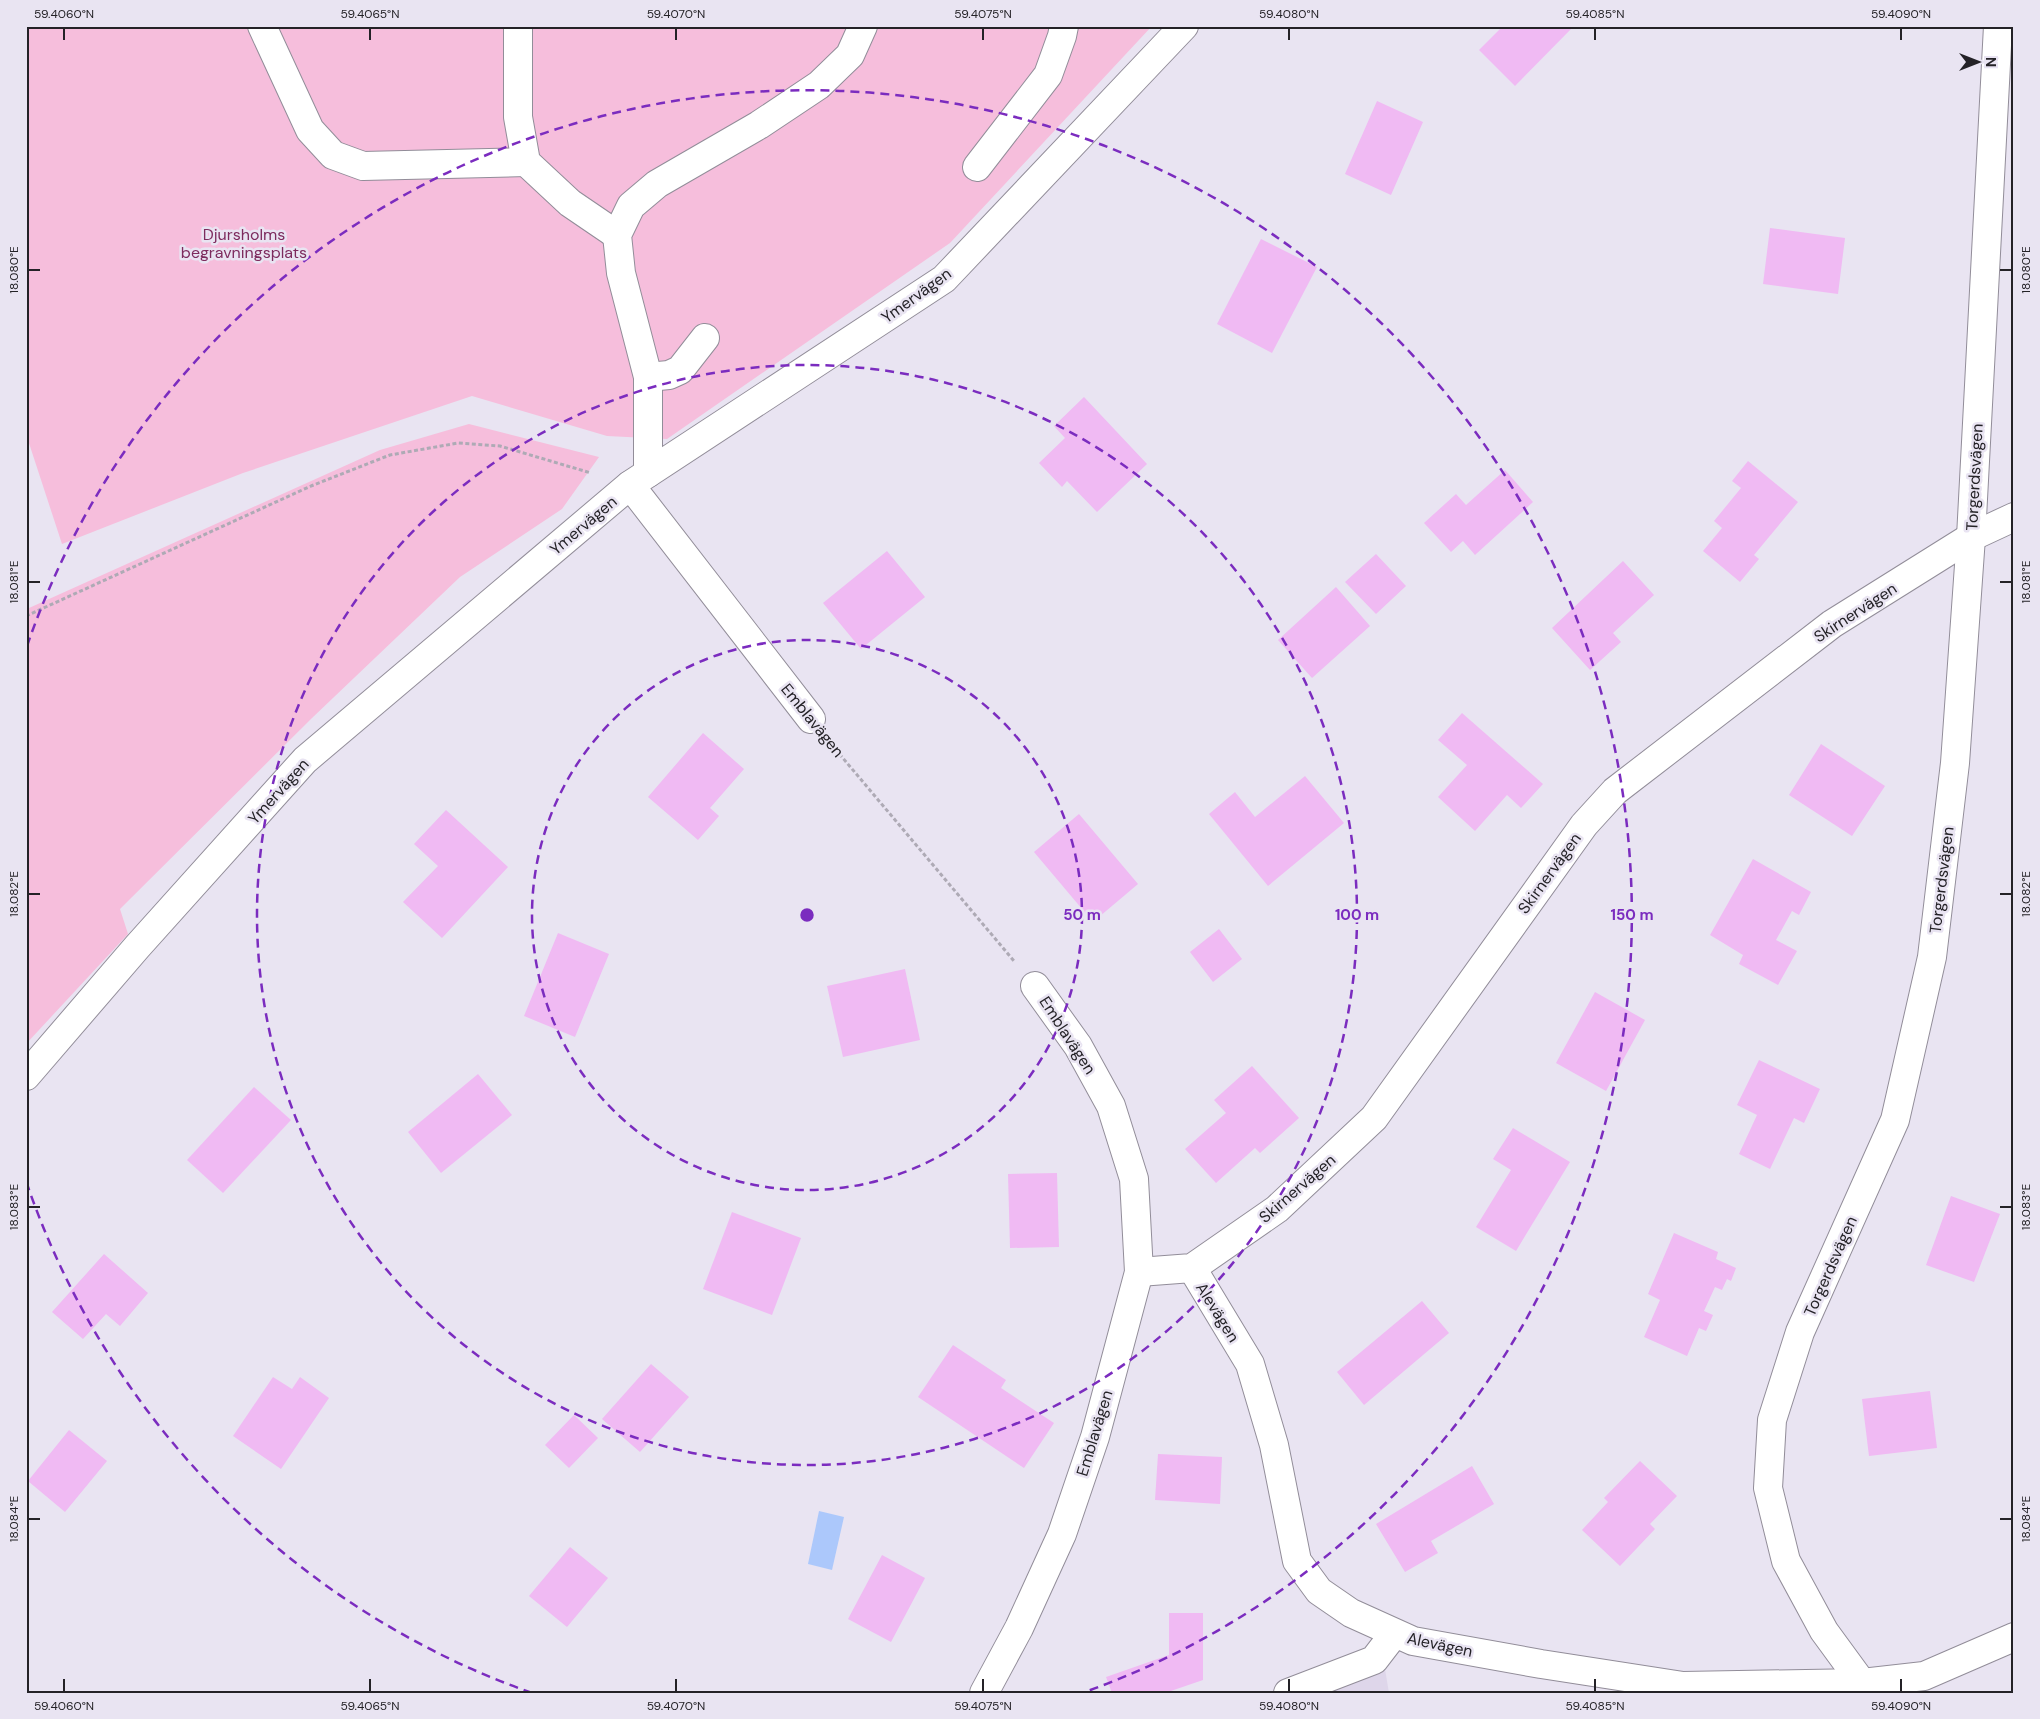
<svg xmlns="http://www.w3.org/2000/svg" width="2040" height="1719" viewBox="0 0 2040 1719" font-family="'DM Sans',sans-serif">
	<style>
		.built { fill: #ded6ea }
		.green { fill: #f6bedc }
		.water { fill: #acc8fb }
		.building { fill: #f0baf3 }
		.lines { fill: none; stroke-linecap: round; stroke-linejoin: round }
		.minor-casing { stroke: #928d99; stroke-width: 30 }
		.path { stroke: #aeaab5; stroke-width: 3; stroke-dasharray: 4 2.5; stroke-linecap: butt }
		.minor { stroke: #fff; stroke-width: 28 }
		.ticks { fill: none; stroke: #242227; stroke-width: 2 }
		.ring { fill: none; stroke: #7b2cbf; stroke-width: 2.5; stroke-dasharray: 9 6 }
		.labels { text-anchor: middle; stroke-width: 5; stroke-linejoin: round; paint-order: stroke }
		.park-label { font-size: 16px; fill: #7d2b5e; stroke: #e9e4f2 }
		.street-label { font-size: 16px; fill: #242227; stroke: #e9e4f2 }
		.centre { fill: #7b2cbf; stroke: #e9e4f2; stroke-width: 2.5 }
		.ring-label { font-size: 15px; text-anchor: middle; font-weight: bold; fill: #7b2cbf; stroke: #e9e4f2; stroke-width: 5; stroke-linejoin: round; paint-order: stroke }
		.neatline { fill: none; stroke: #242227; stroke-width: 2 }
		.ticks-label { font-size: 12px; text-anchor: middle; fill: #242227 }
	</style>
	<rect width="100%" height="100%" fill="#e9e4f2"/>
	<polygon class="built" points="1384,1663 1389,1693 1303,1693"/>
	<g class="green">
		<polygon points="26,26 1152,26 950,243 667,439 607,436 472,396 243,473 62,544 26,434"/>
		<polygon points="469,424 599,457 562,509 460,577 312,718 120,909 128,934 26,1044 26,600 29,608 380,450"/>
	</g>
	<polygon class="water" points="819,1511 844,1517 832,1570 808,1564"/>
	<g class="building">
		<polygon points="1503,26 1574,26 1515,86 1479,50"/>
		<polygon points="1377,101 1423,122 1391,195 1345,174"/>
		<polygon points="1770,228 1845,238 1838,294 1763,284"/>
		<polygon points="1261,239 1317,267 1272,353 1217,324"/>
		<polygon points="1084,397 1147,464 1097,512 1067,481 1062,487 1039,463 1065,438 1054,426"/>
		<polygon points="1748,461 1798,502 1754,555 1759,559 1740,582 1703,551 1722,528 1714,521 1741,488 1732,481"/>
		<polygon points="1505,470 1533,502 1475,555 1463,541 1451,552 1424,523 1456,494 1466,505"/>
		<polygon points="887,551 925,597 861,649 823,603"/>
		<polygon points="1376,554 1406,586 1376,614 1345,582"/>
		<polygon points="1623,561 1654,595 1613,633 1621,642 1590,670 1552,628"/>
		<polygon points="1336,587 1370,626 1312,678 1278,640"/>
		<polygon points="1462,713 1543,784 1521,808 1507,795 1475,831 1438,797 1467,765 1438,740"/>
		<polygon points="703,733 744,769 710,808 719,816 698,840 648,797"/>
		<polygon points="1821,744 1885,786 1852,836 1789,795"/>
		<polygon points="1305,776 1344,823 1268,886 1209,814 1235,792 1255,817"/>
		<polygon points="446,810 508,867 442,938 403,902 438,866 414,844"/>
		<polygon points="1079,814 1138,884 1093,922 1034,852"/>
		<polygon points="1753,859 1811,892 1799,915 1792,911 1776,940 1797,951 1778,985 1739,964 1743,955 1710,935"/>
		<polygon points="1219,929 1242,959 1213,982 1190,952"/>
		<polygon points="558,933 609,954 575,1037 524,1016"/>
		<polygon points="905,969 920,1040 843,1057 827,986"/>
		<polygon points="1595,992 1645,1020 1606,1091 1556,1063"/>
		<polygon points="1759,1060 1820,1089 1804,1123 1794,1118 1770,1169 1739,1154 1757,1115 1737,1105"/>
		<polygon points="1252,1066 1299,1118 1260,1153 1255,1148 1216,1183 1185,1149 1226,1113 1214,1100"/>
		<polygon points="478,1074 512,1115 441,1173 408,1132"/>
		<polygon points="254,1087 291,1120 223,1193 187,1160"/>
		<polygon points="1513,1128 1570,1162 1516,1251 1476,1227 1511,1170 1493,1159"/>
		<polygon points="1057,1173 1059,1247 1010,1248 1008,1174"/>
		<polygon points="1951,1196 2000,1214 1974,1282 1926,1265"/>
		<polygon points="732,1212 801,1238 772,1315 703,1289"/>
		<polygon points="1674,1233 1718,1252 1716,1259 1736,1268 1731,1281 1727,1279 1722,1290 1715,1287 1704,1311 1713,1315 1706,1331 1699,1328 1687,1356 1644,1337 1660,1300 1648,1294"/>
		<polygon points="104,1254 148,1293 120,1326 106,1314 83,1339 52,1312"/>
		<polygon points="1422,1301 1449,1333 1364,1405 1337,1372"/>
		<polygon points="953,1345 1006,1380 1001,1388 1054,1423 1024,1468 918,1397"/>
		<polygon points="651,1364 689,1397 640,1452 602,1419"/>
		<polygon points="273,1377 292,1389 300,1377 329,1398 281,1469 233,1436"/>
		<polygon points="1930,1391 1937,1448 1869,1456 1862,1399"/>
		<polygon points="574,1415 598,1438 569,1468 545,1445"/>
		<polygon points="69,1430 107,1461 65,1512 28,1481"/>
		<polygon points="1158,1454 1222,1457 1220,1504 1155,1500"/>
		<polygon points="1640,1461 1677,1496 1650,1524 1655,1529 1620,1566 1582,1530 1608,1502 1604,1498"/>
		<polygon points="1472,1466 1494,1504 1431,1541 1438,1553 1405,1572 1376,1524"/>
		<polygon points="570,1547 608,1578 567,1627 529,1596"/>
		<polygon points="882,1555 925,1578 891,1642 848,1619"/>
		<polygon points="1169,1613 1203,1613 1203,1680 1165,1693 1112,1693 1106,1677 1169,1655"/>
	</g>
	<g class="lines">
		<defs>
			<g id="minor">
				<polyline points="262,26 310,130 333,155 363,166 526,162"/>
				<polyline points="518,27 518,117 526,162 570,203 617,235"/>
				<polyline points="977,167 1048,75 1062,36 1064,26"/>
				<polyline points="648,377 669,375 680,370 705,338"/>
				<polyline points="648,473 648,377 621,273 617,235 631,206 657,184 759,125 819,85 850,55 863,26"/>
				<polyline points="630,485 811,719"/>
				<polyline points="26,1076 137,947 305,760 630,485 944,279 1184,26"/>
				<polyline points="1192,1268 1250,1364 1274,1445 1297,1561 1319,1591 1351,1613 1413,1641 1541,1664 1683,1686 1862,1683 1924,1676 2014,1637"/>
				<polyline points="1139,1272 1192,1268 1277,1209 1374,1118 1584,825 1615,791 1832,624 1971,537 2014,517"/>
				<polyline points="1862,1683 1824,1631 1786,1561 1768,1488 1772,1420 1800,1332 1895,1120 1932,957 1955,763 1971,537 1998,26"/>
				<polyline points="984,1693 1019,1628 1062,1534 1095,1437 1139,1272 1134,1179 1111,1106 1078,1046 1035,986"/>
				<polyline points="1288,1693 1374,1660 1394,1634"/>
			</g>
		</defs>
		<use href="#minor" class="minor-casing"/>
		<g class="path">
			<polyline points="26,616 311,486 390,455 458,443 500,446 591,473"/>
			<polyline points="831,744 1014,961"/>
		</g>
		<use href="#minor" class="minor"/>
	</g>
	<path class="ticks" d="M64,28V40M370,28V40M676,28V40M983,28V40M1289,28V40M1595,28V40M1901,28V40M28,270H40M2000,270H2012M28,582H40M2000,582H2012M28,894H40M2000,894H2012M28,1207H40M2000,1207H2012M28,1519H40M2000,1519H2012M64,1679V1692M370,1679V1692M676,1679V1692M983,1679V1692M1289,1679V1692M1595,1679V1692M1901,1679V1692"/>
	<g class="ring">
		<circle cx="807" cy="915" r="275"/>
		<circle cx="807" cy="915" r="550"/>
		<path d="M532 1693A825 825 0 0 1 27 1184M27 646A825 825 0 1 1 1082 1693"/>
	</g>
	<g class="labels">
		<g class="park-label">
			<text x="244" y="240">Djursholms<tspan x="244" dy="18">begravningsplats</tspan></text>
		</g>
		<g class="street-label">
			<text transform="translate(916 295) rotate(-36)" y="6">Ymervägen</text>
			<text transform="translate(1974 477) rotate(-87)" y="6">Torgerdsvägen</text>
			<text transform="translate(583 525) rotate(-40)" y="6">Ymervägen</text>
			<text transform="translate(1855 612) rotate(-33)" y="6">Skirnervägen</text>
			<text transform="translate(813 720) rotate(51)" y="6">Emblavägen</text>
			<text transform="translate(278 791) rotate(-48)" y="6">Ymervägen</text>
			<text transform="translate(1549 873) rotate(-54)" y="6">Skirnervägen</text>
			<text transform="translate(1941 880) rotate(-83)" y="6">Torgerdsvägen</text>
			<text transform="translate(1068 1035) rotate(57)" y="6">Emblavägen</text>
			<text transform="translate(1297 1188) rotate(-41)" y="6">Skirnervägen</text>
			<text transform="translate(1830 1266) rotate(-66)" y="6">Torgerdsvägen</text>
			<text transform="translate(1218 1312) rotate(58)" y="6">Alevägen</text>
			<text transform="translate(1094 1433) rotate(-73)" y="6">Emblavägen</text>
			<text transform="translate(1440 1644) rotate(12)" y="6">Alevägen</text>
		</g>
	</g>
	<circle cx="807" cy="915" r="8" class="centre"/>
	<g class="ring-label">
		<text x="1082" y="920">50 m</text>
		<text x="1357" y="920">100 m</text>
		<text x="1632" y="920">150 m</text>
	</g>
	<rect width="2040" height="1719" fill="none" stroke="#e9e4f2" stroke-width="55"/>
	<g transform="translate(1978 62) rotate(90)" stroke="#e9e4f2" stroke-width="4" paint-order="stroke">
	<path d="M0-4L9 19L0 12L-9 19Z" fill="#242227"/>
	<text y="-8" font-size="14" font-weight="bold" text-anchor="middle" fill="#242227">N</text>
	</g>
	<rect x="28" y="28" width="1984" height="1664" class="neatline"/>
	<g class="ticks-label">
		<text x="64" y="18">59.4060°N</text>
		<text x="370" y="18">59.4065°N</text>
		<text x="676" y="18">59.4070°N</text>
		<text x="983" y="18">59.4075°N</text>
		<text x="1289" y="18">59.4080°N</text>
		<text x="1595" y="18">59.4085°N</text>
		<text x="1901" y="18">59.4090°N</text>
		<text transform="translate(2026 270) rotate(-90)" y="4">18.080°E</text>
		<text transform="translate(14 270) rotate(-90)" y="4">18.080°E</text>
		<text transform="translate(2026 582) rotate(-90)" y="4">18.081°E</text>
		<text transform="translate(14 582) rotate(-90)" y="4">18.081°E</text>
		<text transform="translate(2026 894) rotate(-90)" y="4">18.082°E</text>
		<text transform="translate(14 894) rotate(-90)" y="4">18.082°E</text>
		<text transform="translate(14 1207) rotate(-90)" y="4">18.083°E</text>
		<text transform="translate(2026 1207) rotate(-90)" y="4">18.083°E</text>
		<text transform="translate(14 1519) rotate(-90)" y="4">18.084°E</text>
		<text transform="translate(2026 1519) rotate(-90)" y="4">18.084°E</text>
		<text x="64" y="1710">59.4060°N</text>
		<text x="370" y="1710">59.4065°N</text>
		<text x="676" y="1710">59.4070°N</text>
		<text x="983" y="1710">59.4075°N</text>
		<text x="1289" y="1710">59.4080°N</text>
		<text x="1595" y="1710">59.4085°N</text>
		<text x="1901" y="1710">59.4090°N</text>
	</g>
</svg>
